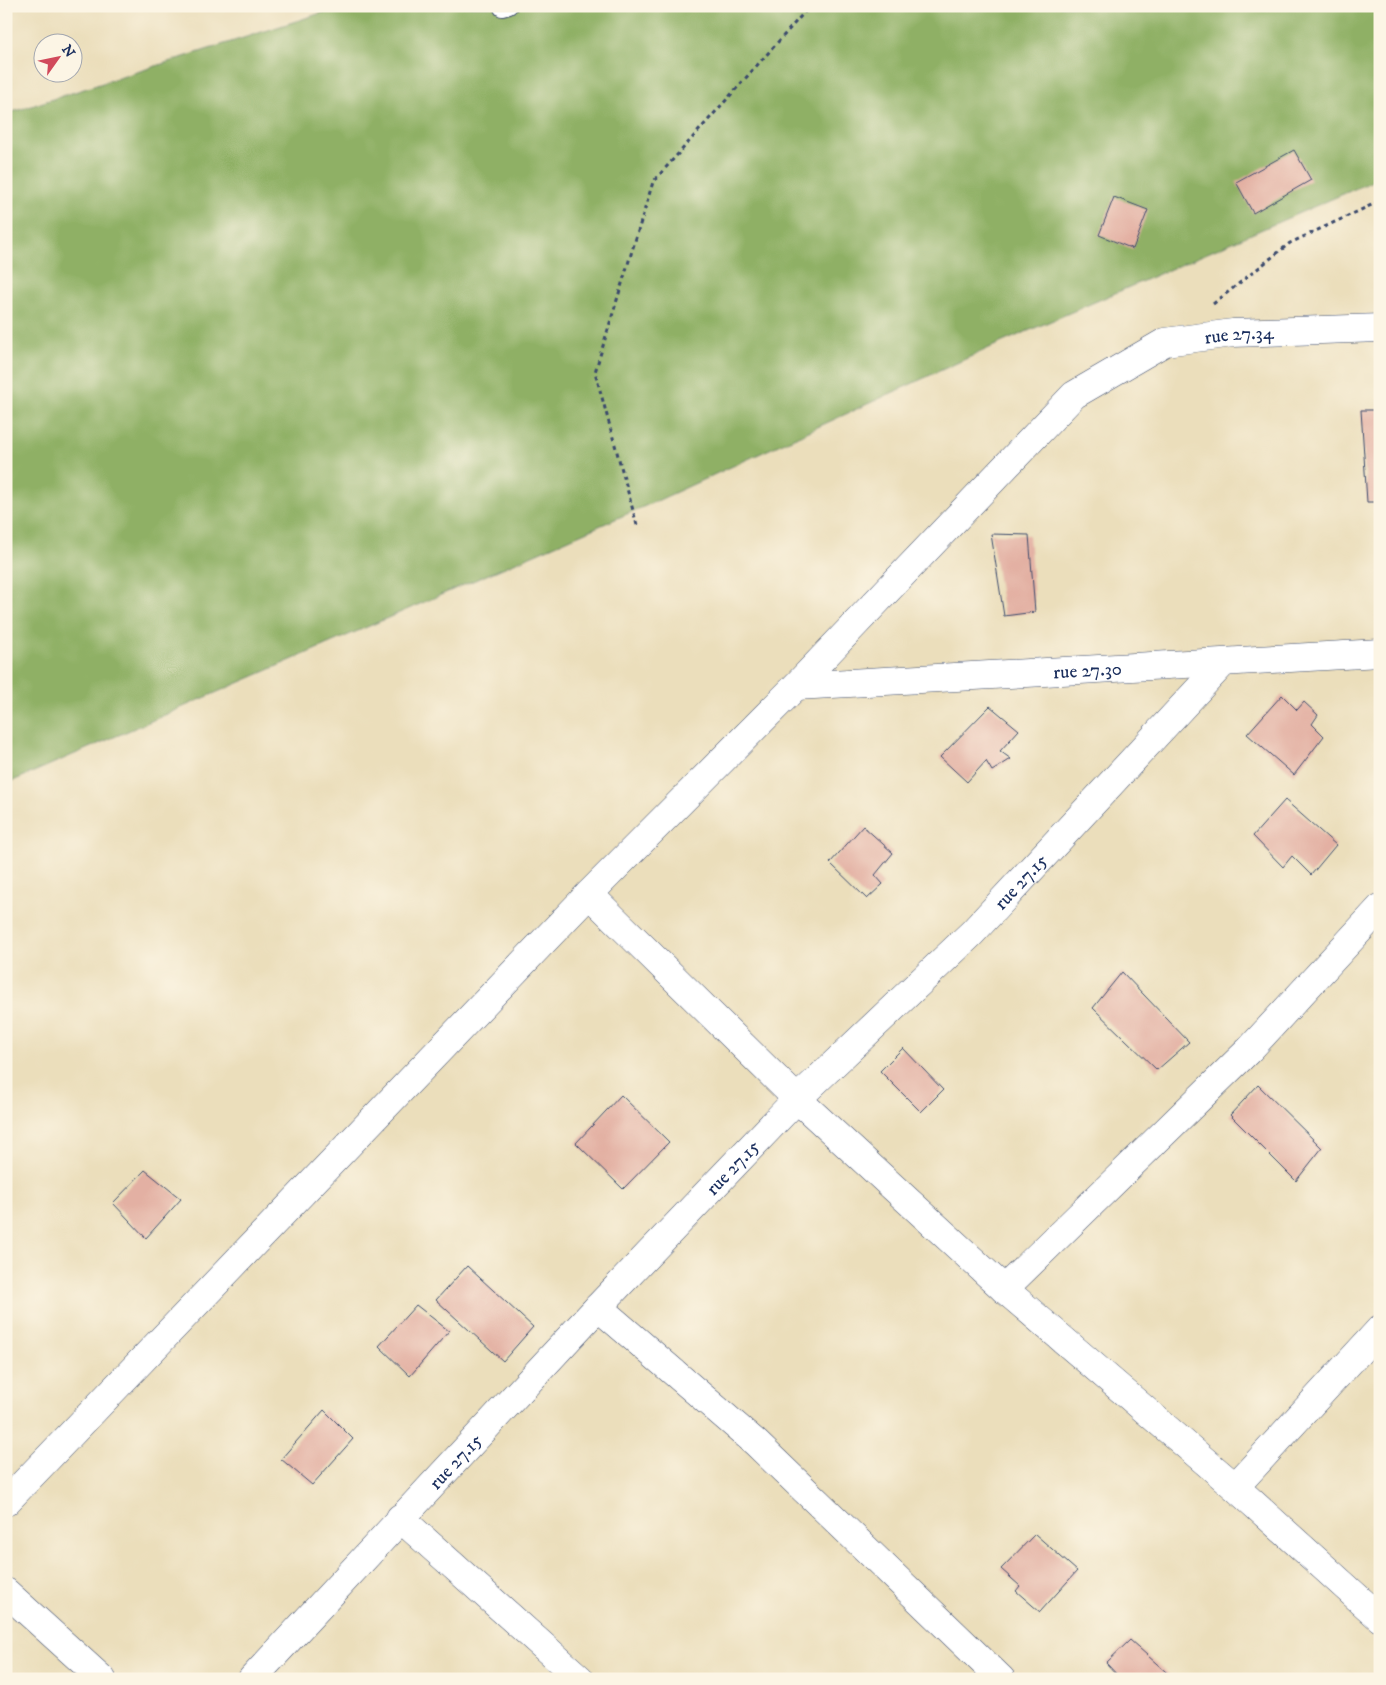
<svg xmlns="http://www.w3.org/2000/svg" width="1386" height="1685" viewBox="0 0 1386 1685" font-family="'IM FELL DW Pica',serif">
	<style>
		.forest { fill: #8fb065; stroke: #557062 }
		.building { fill: #e3b0a3 }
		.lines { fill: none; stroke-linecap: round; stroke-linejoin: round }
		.lane-casing { stroke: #3a496c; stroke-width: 18 }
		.street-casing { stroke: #3a496c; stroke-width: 29 }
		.path { stroke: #3a496c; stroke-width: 3; stroke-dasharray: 4 4; stroke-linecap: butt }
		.lane { stroke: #fff; stroke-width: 16 }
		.street { stroke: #fff; stroke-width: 28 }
		.labels { text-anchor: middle; stroke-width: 5; stroke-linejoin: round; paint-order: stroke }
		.street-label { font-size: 19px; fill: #1b2f5e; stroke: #fcf5e5 }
	</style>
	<rect width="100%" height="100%" fill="#fcf5e5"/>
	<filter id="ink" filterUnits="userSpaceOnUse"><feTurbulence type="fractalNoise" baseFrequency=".02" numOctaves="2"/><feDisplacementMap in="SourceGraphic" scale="10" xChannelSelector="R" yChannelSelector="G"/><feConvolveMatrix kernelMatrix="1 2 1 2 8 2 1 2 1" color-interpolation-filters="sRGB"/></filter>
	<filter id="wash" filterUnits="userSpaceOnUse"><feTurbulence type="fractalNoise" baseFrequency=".0096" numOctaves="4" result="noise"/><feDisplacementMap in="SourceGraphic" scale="20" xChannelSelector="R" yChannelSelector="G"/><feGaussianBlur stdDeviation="1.12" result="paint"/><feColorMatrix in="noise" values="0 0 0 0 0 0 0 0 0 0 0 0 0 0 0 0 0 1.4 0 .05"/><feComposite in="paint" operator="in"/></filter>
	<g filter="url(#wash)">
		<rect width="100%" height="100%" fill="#ebdebb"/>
		<polygon class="forest" points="343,6 1380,6 1380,178 998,344 659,500 6,784 6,114"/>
		<g id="blocks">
			<g class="building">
				<polygon points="1294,150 1311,180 1253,213 1236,182"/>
				<polygon points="1114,197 1148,210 1133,249 1099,235"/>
				<polygon points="1361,410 1380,410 1380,502 1367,502"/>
				<polygon points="991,534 1029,535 1035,612 1004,616"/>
				<polygon points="1282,695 1297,710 1304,702 1318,715 1312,724 1324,736 1294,775 1247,734"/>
				<polygon points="990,706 1019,730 1000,751 1011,759 992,771 986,761 967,782 940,757"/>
				<polygon points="1285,800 1336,845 1311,875 1292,856 1283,867 1253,836"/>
				<polygon points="863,826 893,853 875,875 883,884 867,899 830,863"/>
				<polygon points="1122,972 1189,1042 1157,1070 1093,1008"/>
				<polygon points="903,1048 943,1090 921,1112 880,1071"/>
				<polygon points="1258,1085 1322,1148 1296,1181 1230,1115"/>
				<polygon points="621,1095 669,1142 623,1189 576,1143"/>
				<polygon points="145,1170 181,1199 146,1238 113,1203"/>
				<polygon points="467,1266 533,1327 503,1361 436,1300"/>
				<polygon points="416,1305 449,1331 410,1376 379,1346"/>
				<polygon points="324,1410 353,1439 312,1485 281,1459"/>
				<polygon points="1035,1534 1077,1571 1040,1612 1016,1591 1020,1586 1001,1569"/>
				<polygon points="1130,1640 1174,1679 1121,1679 1106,1663"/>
			</g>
		</g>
	</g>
	<g filter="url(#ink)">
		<use href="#blocks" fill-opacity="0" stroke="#3a496c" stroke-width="1"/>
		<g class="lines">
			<defs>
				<polyline id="lane" points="502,8 509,6"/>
				<g id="street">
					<path id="s1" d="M796,686L1380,653"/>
					<polyline points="589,894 797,1099 1004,1289 1235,1487 1380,1618"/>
					<polyline points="1004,1289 1250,1049 1380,908"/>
					<polyline points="598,1307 756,1443 1001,1679"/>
					<polyline points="1235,1487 1380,1329"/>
					<path id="s2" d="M6,1502L589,894L796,686L1074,395L1165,342L1233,333L1380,328"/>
					<polyline points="400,1518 580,1679"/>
					<polyline points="6,1592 102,1679"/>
					<path id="s3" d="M252,1679L598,1307L797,1099L972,933L1223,663"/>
				</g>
			</defs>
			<use href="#lane" class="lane-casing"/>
			<use href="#street" class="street-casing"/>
			<g class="path">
				<polyline points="1213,304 1290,243 1380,201"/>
				<polyline points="637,525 595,372 653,182 810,6"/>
			</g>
			<use href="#lane" class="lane"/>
			<use href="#street" class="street"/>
		</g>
	</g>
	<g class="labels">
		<g class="street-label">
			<text dy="7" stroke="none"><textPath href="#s2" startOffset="1718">rue 27.34</textPath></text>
			<text dy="7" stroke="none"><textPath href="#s1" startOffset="292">rue 27.30</textPath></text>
			<text dy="7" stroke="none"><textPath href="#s3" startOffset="1108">rue 27.15</textPath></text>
			<text dy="7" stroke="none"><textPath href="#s3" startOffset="702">rue 27.15</textPath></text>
			<text dy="7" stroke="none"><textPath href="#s3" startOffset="298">rue 27.15</textPath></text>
		</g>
	</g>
	<rect width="1386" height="1685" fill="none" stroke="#fcf5e5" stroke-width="25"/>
	<g transform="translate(58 58) rotate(57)"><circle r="24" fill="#fcf5e5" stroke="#a2a6af"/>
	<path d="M0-4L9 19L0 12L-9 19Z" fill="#d1495b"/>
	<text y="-8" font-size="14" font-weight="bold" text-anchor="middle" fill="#1b2f5e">N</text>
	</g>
</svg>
